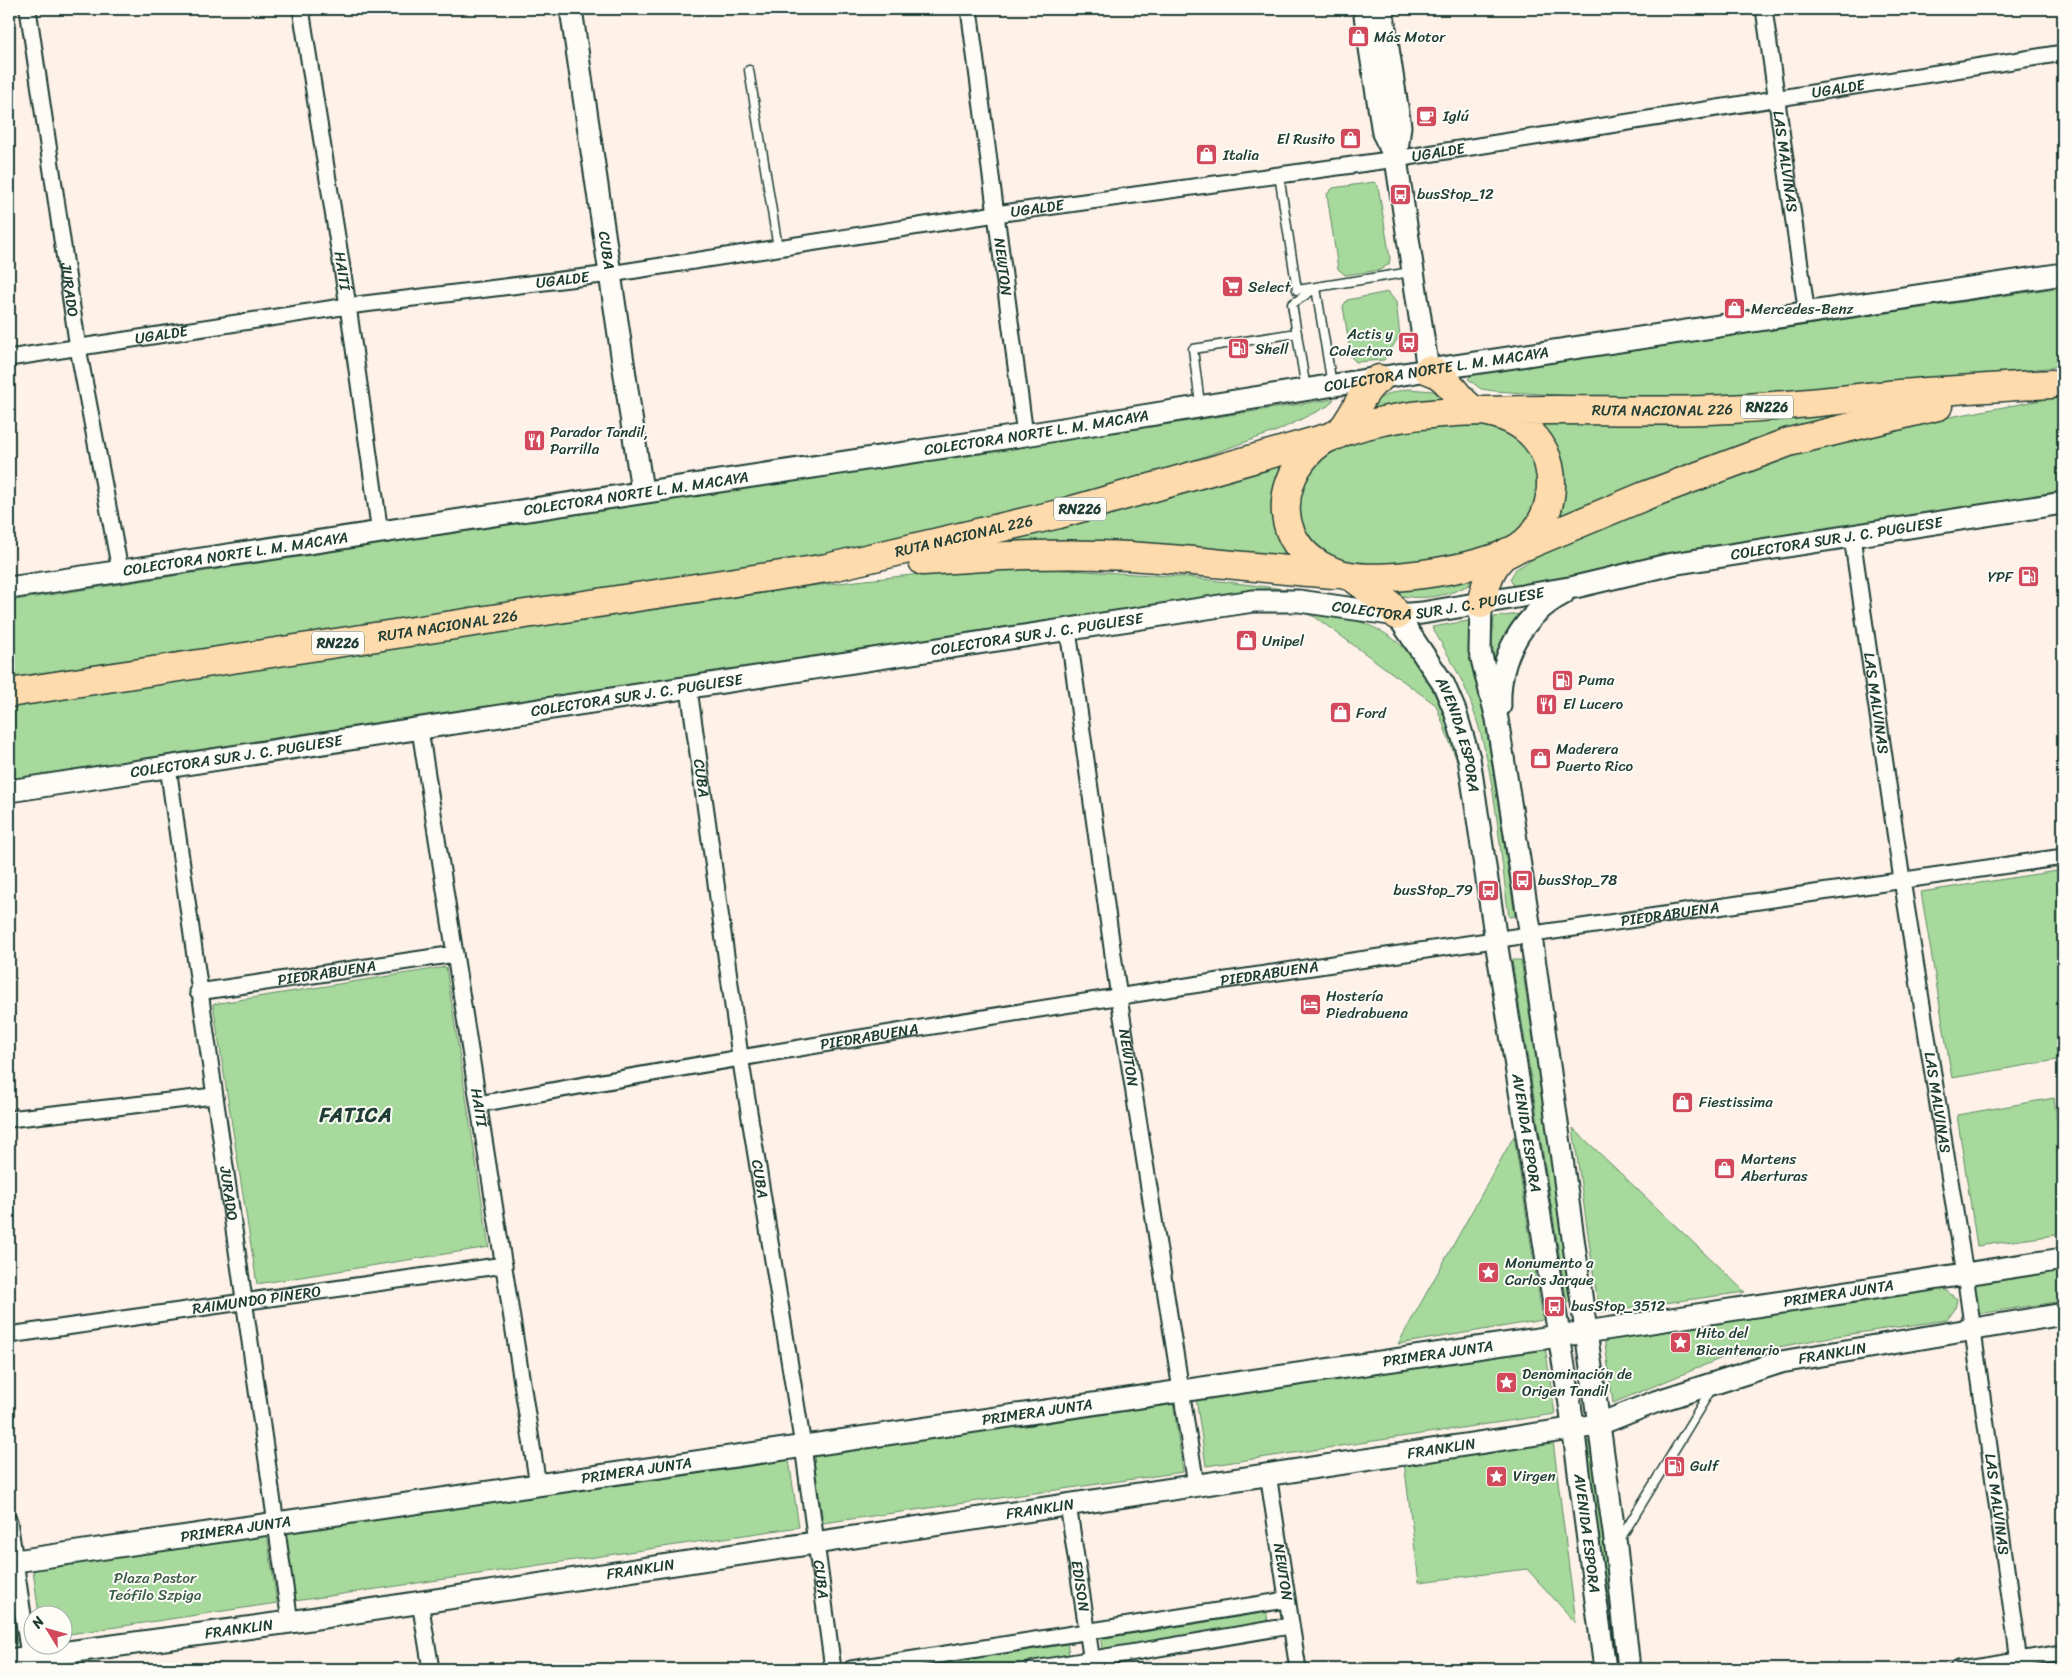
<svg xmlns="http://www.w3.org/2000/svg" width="2072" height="1678" viewBox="0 0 2072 1678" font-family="Sriracha,sans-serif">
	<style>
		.green { fill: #a6d99b; stroke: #628b68 }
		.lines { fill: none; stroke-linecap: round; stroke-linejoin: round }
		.lane-casing { stroke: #1f3d34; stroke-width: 11 }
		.street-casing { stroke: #1f3d34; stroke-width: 19 }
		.secondary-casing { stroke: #1f3d34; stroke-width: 25 }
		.highway-casing { stroke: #1f3d34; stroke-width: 31 }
		.lane { stroke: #fdfcf7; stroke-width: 8 }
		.street { stroke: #fdfcf7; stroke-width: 15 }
		.secondary { stroke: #fdfcf7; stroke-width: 21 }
		.highway { stroke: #fedbac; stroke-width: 28 }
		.labels { text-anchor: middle; stroke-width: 4; stroke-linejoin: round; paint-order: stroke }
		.shield { fill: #fdfcf7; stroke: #62766e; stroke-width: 1 }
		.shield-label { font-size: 14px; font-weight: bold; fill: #1f3d34 }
		.poi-label { font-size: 15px; fill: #1f3d34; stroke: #fdfcf7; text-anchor: start }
		.street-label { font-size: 15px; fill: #1f3d34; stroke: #fdfcf7 }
		.park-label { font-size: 15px; fill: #3a5c49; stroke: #fdfcf7 }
		.district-label { font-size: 20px; font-weight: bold; letter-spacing: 1px; fill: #1f3d34; stroke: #fdfcf7 }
	</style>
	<rect width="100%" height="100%" fill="#fdf1e8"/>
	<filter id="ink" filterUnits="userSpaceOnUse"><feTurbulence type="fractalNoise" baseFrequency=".02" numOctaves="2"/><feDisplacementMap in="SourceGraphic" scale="10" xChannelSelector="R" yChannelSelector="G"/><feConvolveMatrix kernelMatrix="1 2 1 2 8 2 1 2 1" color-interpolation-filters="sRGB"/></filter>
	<g filter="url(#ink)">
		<g class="green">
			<polygon points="1374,182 1378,186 1390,258 1389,264 1380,270 1345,275 1338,269 1327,194 1333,188"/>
			<polygon points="2063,287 2063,366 1812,395 1634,400 1495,391 1481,389 1468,379 1473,374"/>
			<polygon points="1388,292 1396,302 1400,335 1384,360 1356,362 1351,357 1343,306 1347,300"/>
			<path d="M1408,389L1433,391L1447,399L1366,409C1379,396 1391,392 1408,389Z"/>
			<polygon points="2063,396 2063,498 1526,586 1514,586 1510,579 1516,569 1557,545 1794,452 1885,429"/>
			<polygon points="1334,399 1328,406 1277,431 1194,460 1108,486 1031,508 828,554 9,678 9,601"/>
			<path d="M1899,406L1557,522C1570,484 1569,454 1540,423Z"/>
			<polygon points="1464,422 1508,429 1529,447 1539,475 1539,504 1525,527 1494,546 1443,559 1369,566 1342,564 1313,546 1299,517 1297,503 1308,470 1321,455 1363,437"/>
			<polygon points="1288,455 1298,565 967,545"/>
			<polygon points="1033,568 1186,577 1293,590 1271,590 1055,626 9,784 9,705 811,586 948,571"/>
			<path d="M1484,575C1454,598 1417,604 1381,590Z"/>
			<path d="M1311,610C1374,622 1405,633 1434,693C1446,717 1453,737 1458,764L1436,705L1315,617L1304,613Z"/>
			<polygon points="1520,614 1505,640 1495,667 1492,640 1494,617"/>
			<path d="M1474,620L1481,692L1515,916L1509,917C1499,847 1496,773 1472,706C1463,678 1446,652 1432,627Z"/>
			<polygon points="2063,870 2063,1059 1952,1078 1921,892"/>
			<polygon points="1512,960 1521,960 1573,1301 1567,1303"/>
			<polygon points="446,967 489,1247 257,1284 213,1004"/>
			<polygon points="2054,1098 2063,1171 2063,1234 1977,1246 1957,1115"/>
			<polygon points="1573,1128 1745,1292 1599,1312"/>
			<polygon points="1514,1136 1543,1320 1398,1344"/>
			<polygon points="2063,1267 2063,1301 1977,1314 1973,1282"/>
			<polygon points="1941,1287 1957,1299 1955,1309 1947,1320 1830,1337 1722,1358 1613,1403 1604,1336"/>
			<polygon points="1545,1346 1555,1414 1206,1466 1196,1398"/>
			<polygon points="1173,1402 1183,1472 823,1523 813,1453"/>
			<polygon points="1553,1441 1576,1623 1527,1569 1419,1582 1404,1462"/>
			<polygon points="1589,1441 1617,1613 1621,1669 1616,1669 1611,1615 1584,1442"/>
			<polygon points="789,1460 799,1527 295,1601 285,1533"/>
			<polygon points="267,1534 277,1603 63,1635 62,1616 39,1615 33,1570"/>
			<polygon points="9,1587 17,1644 9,1645"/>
			<polygon points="1266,1608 1268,1622 1102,1649 1100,1634"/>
			<polygon points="1067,1640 1069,1656 985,1669 886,1669"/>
		</g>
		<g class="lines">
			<defs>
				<g id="lane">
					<polyline points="749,70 778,248"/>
					<polyline points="1279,175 1297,290 1411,272"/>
					<polyline points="1306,389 1292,304 1316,288 1332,385"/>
					<polyline points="1200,404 1193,349 1297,333"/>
					<polyline points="1619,1541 1712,1388"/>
				</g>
				<g id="street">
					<path id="s1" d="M28,9L78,348L120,570"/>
					<path id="s2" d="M301,9L348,306L380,533"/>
					<path id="s3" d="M969,9L1025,435"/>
					<path id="s4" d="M1764,9L1807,315"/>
					<path id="s5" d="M9,358L348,306L610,274L996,214L1396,159L2063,53"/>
					<path id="s6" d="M1852,537L1902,880L1965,1274L2020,1669"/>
					<path id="s7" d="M1068,630L1119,998L1196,1485"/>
					<path id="s8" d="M689,689L740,1056L803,1446L833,1669"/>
					<path id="s9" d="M420,730L538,1485"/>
					<path id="s10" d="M168,767L290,1622"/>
					<path id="s11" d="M198,992L455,954"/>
					<path id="s12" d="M479,1104C1004,1008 1534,934 2063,857"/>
					<polyline points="9,1119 214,1096"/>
					<path id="s13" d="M9,1335L504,1265"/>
					<path id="s14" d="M1268,1474L1298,1669"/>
					<path id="s15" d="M1068,1505L1093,1668"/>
					<polyline points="9,1521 31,1669"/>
					<polyline points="420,1602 431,1669"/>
					<polyline points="851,1669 1286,1600"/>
					<polyline points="1034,1669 1290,1626"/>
					<polyline points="1959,1669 2063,1653"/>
				</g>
				<g id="secondary">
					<path id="s16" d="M571,9L642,491"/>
					<polyline points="1364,9 1383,133 1396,159 1428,370"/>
					<polyline points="1382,9 1400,126 1396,159"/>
					<path id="s17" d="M9,588L1025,435L1428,370L2063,274"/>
					<polyline points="1481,604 1480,651 1497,719 1531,936 1616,1547 1629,1669"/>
					<path id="s18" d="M1397,615L1444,685L1455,711L1469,758L1496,941L1570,1404L1605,1669"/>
					<path d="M1500,706C1498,659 1521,616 1563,594"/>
					<path id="s19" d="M9,791L1253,601H1299L1397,615L1422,613L1575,587L1672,564L2063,503"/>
					<path id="s20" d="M9,1562L1586,1332L2063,1259"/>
					<path id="s21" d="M9,1660L290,1622L1597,1425L1655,1402L1781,1362L2063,1314"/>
				</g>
				<g id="highway">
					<path d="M1428,370C1451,376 1455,401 1476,411"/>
					<path id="s22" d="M1481,411C1502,414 1522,422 1536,439C1562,471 1553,525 1519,547C1488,568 1387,583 1350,576C1330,573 1308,561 1297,544C1271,507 1293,453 1332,436C1379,417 1432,412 1483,411C1558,408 1633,412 1707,410C1772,408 1835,400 1899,394C1950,390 2001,387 2052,384"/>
					<path d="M1337,435C1355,419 1361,388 1379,379"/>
					<polyline points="1525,546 1647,495 1789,442 1938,406"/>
					<path d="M923,561C992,556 1060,552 1129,556C1197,560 1265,569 1334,574"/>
					<polyline points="1352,577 1389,604 1397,615"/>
					<path d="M1481,604C1486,584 1490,564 1508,552"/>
					<path id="s23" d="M9,693L827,568L1059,514L1330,437"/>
				</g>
			</defs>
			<use href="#lane" class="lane-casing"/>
			<use href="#street" class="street-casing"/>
			<use href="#secondary" class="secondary-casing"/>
			<use href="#highway" class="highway-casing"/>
			<use href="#lane" class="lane"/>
			<use href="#street" class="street"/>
			<use href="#secondary" class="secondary"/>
			<use href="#highway" class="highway"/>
		</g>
	</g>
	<defs>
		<symbol id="shop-square" viewBox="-11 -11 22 22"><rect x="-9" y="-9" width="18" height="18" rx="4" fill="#d1495b" stroke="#fdfcf7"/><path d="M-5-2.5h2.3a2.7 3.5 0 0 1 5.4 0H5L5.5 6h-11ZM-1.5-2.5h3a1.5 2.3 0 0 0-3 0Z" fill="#fff"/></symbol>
		<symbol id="cafe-square" viewBox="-11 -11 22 22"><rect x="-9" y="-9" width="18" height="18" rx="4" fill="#d1495b" stroke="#fdfcf7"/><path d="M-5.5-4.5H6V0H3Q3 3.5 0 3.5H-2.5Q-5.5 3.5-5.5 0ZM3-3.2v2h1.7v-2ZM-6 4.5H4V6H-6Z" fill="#fff"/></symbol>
		<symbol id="bus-square" viewBox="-11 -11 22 22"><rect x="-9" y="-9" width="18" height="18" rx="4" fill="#d1495b" stroke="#fdfcf7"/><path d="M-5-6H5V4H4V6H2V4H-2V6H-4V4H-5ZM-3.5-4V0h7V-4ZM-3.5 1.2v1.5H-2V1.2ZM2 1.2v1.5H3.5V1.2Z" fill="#fff"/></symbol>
		<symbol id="supermarket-square" viewBox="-11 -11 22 22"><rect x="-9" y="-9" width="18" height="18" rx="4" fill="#d1495b" stroke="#fdfcf7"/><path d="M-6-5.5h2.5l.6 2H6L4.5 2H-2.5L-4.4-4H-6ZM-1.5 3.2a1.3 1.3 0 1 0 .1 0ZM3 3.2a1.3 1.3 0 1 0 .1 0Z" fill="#fff"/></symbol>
		<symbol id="fuel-square" viewBox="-11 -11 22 22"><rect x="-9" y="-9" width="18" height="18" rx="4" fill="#d1495b" stroke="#fdfcf7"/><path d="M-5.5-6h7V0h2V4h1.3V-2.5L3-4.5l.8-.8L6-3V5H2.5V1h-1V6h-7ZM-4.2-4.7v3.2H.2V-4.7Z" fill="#fff"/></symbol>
		<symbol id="restaurant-square" viewBox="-11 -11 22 22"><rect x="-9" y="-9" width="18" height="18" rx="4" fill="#d1495b" stroke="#fdfcf7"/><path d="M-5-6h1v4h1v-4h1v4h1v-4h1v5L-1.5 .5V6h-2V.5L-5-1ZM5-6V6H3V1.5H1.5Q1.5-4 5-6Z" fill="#fff"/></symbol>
		<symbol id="hotel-square" viewBox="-11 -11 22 22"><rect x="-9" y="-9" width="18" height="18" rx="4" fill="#d1495b" stroke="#fdfcf7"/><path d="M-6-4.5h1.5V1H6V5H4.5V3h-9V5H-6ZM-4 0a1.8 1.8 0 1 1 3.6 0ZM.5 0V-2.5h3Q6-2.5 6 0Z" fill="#fff"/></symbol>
		<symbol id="sight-square" viewBox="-11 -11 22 22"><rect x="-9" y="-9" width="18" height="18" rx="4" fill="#d1495b" stroke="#fdfcf7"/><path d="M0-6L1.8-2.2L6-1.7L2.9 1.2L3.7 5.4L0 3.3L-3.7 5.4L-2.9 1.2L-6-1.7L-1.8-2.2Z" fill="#fff"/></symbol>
	</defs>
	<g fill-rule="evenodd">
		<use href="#shop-square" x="1346" y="24" width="25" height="25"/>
		<use href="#cafe-square" x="1414" y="104" width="25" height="25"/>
		<use href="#shop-square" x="1338" y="126" width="25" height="25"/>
		<use href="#shop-square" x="1194" y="142" width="25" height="25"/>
		<use href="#bus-square" x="1388" y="182" width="25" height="25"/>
		<use href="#supermarket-square" x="1220" y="274" width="25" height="25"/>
		<use href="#shop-square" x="1722" y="296" width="25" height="25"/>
		<use href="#bus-square" x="1396" y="330" width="25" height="25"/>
		<use href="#fuel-square" x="1226" y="336" width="25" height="25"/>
		<use href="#restaurant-square" x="522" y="428" width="25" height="25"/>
		<use href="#fuel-square" x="2016" y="564" width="25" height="25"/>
		<use href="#shop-square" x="1234" y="628" width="25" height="25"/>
		<use href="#fuel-square" x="1550" y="668" width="25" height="25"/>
		<use href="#restaurant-square" x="1534" y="692" width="25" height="25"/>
		<use href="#shop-square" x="1328" y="700" width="25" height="25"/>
		<use href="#shop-square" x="1528" y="746" width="25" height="25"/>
		<use href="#bus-square" x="1510" y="868" width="25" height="25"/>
		<use href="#bus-square" x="1476" y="878" width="25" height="25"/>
		<use href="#hotel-square" x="1298" y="992" width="25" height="25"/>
		<use href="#shop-square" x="1670" y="1090" width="25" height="25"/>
		<use href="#shop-square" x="1712" y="1156" width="25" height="25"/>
		<use href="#sight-square" x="1476" y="1260" width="25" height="25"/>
		<use href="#bus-square" x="1542" y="1294" width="25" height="25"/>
		<use href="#sight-square" x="1668" y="1330" width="25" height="25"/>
		<use href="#sight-square" x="1494" y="1370" width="25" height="25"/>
		<use href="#fuel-square" x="1662" y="1454" width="25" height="25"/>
		<use href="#sight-square" x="1484" y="1464" width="25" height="25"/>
	</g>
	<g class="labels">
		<g class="shield">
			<rect x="1741" y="395.5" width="52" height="23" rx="4"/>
			<rect x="1054" y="497.5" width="52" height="23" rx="4"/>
			<rect x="312" y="631.5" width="52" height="23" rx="4"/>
		</g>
		<g class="shield-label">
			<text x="1767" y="412">RN226</text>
			<text x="1080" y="514">RN226</text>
			<text x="338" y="648">RN226</text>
		</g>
		<g class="poi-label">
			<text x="1374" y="42">Más Motor</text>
			<text x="1443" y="121">Iglú</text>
			<text x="1335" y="144" text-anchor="end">El Rusito</text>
			<text x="1223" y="160">Italia</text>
			<text x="1417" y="199">busStop_12</text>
			<text x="1248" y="292">Select</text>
			<text x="1751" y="314">Mercedes-Benz</text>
			<text x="1393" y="339" text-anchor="end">Actis y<tspan x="1393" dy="17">Colectora</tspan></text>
			<text x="1255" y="354">Shell</text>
			<text x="550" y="437">Parador Tandil,<tspan x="550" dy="17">Parrilla</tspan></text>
			<text x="2013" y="582" text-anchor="end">YPF</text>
			<text x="1262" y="646">Unipel</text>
			<text x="1578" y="685">Puma</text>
			<text x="1563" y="709">El Lucero</text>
			<text x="1356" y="718">Ford</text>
			<text x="1556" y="754">Maderera<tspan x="1556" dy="17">Puerto Rico</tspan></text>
			<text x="1538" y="885">busStop_78</text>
			<text x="1473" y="895" text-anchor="end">busStop_79</text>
			<text x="1326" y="1001">Hostería<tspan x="1326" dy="17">Piedrabuena</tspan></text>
			<text x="1699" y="1107">Fiestissima</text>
			<text x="1741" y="1164">Martens<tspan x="1741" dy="17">Aberturas</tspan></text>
			<text x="1505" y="1268">Monumento a<tspan x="1505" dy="17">Carlos Jarque</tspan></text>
			<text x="1571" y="1311">busStop_3512</text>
			<text x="1696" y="1338">Hito del<tspan x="1696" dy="17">Bicentenario</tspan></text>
			<text x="1522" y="1379">Denominación de<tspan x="1522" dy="17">Origen Tandil</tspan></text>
			<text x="1690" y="1471">Gulf</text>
			<text x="1513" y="1481">Virgen</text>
		</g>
		<g class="street-label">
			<text dy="5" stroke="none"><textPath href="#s5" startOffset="1849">UGALDE</textPath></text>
			<text dy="5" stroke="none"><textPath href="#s5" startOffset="1444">UGALDE</textPath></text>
			<text dy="5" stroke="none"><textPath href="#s4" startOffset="154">LAS MALVINAS</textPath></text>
			<text dy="5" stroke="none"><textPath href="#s5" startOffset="1039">UGALDE</textPath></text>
			<text dy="5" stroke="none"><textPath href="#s16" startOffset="244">CUBA</textPath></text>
			<text dy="5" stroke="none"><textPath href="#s3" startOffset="260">NEWTON</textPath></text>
			<text dy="5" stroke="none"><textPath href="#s2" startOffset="265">HAITÍ</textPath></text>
			<text dy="5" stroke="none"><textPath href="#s5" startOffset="559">UGALDE</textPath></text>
			<text dy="5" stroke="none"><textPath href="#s1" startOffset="284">JURADO</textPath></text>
			<text dy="5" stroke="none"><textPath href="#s5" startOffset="154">UGALDE</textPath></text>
			<text dy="5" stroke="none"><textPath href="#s17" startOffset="1444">COLECTORA NORTE L. M. MACAYA</textPath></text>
			<text dy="5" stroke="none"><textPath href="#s22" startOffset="884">RUTA NACIONAL 226</textPath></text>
			<text dy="5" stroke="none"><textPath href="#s17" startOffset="1039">COLECTORA NORTE L. M. MACAYA</textPath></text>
			<text dy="5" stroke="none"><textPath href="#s17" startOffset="634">COLECTORA NORTE L. M. MACAYA</textPath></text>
			<text dy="5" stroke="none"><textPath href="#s23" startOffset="968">RUTA NACIONAL 226</textPath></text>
			<text dy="5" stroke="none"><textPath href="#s19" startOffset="1850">COLECTORA SUR J. C. PUGLIESE</textPath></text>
			<text dy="5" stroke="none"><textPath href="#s17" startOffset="229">COLECTORA NORTE L. M. MACAYA</textPath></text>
			<text dy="5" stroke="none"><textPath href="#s19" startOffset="1445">COLECTORA SUR J. C. PUGLIESE</textPath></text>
			<text dy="5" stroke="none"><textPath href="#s23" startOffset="444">RUTA NACIONAL 226</textPath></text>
			<text dy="5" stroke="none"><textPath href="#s19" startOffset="1040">COLECTORA SUR J. C. PUGLIESE</textPath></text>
			<text dy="5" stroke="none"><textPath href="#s19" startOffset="635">COLECTORA SUR J. C. PUGLIESE</textPath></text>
			<text dy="5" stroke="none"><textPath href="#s6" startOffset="168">LAS MALVINAS</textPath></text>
			<text dy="5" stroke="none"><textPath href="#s18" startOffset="136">AVENIDA ESPORA</textPath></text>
			<text dy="5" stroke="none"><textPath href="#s19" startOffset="230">COLECTORA SUR J. C. PUGLIESE</textPath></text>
			<text dy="5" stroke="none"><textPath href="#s8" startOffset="90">CUBA</textPath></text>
			<text dy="5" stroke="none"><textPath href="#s12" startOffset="1206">PIEDRABUENA</textPath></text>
			<text dy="5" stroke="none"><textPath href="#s11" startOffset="130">PIEDRABUENA</textPath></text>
			<text dy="5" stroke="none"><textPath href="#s12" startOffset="801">PIEDRABUENA</textPath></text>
			<text dy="5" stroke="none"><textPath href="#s12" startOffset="396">PIEDRABUENA</textPath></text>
			<text dy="5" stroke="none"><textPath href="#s7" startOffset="432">NEWTON</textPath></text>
			<text dy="5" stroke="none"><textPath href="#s6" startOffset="572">LAS MALVINAS</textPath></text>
			<text dy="5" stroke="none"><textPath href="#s9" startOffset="382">HAITÍ</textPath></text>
			<text dy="5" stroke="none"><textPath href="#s18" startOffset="541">AVENIDA ESPORA</textPath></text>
			<text dy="5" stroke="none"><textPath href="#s8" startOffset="495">CUBA</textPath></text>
			<text dy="5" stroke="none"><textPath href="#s10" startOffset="431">JURADO</textPath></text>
			<text dy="5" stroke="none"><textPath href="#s20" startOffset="1849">PRIMERA JUNTA</textPath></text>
			<text dy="5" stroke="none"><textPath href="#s13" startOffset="250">RAIMUNDO PIÑERO</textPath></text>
			<text dy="5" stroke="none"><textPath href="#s20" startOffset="1444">PRIMERA JUNTA</textPath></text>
			<text dy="5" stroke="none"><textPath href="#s21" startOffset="1852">FRANKLIN</textPath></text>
			<text dy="5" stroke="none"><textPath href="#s20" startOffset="1039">PRIMERA JUNTA</textPath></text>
			<text dy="5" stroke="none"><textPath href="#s21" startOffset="1448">FRANKLIN</textPath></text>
			<text dy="5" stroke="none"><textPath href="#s20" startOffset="634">PRIMERA JUNTA</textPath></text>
			<text dy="5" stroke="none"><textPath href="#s6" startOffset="978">LAS MALVINAS</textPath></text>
			<text dy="5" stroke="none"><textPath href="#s21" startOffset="1042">FRANKLIN</textPath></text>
			<text dy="5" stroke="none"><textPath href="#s20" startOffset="229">PRIMERA JUNTA</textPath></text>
			<text dy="5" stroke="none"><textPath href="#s18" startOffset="946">AVENIDA ESPORA</textPath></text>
			<text dy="5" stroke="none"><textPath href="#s21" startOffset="638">FRANKLIN</textPath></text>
			<text dy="5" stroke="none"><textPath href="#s14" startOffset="99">NEWTON</textPath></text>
			<text dy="5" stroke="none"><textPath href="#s8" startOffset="900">CUBA</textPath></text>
			<text dy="5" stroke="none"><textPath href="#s15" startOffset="82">EDISON</textPath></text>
			<text dy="5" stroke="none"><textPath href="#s21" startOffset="232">FRANKLIN</textPath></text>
		</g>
		<g class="park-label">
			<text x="155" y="1583">Plaza Pastor<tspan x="155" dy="17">Teófilo Szpiga</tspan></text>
		</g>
		<g class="district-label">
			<text x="356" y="1122">FATICA</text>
		</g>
	</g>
	<rect width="2072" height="1678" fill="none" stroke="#fdfcf7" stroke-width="30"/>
	<rect x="15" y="15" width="2042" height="1648" fill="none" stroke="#1f3d34" stroke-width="2" filter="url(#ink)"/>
	<g transform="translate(48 1630) rotate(307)"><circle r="24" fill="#fdfcf7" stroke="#a4b0a9"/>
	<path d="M0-4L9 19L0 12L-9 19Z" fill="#d1495b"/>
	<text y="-8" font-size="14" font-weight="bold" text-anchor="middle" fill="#1f3d34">N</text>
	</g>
</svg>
